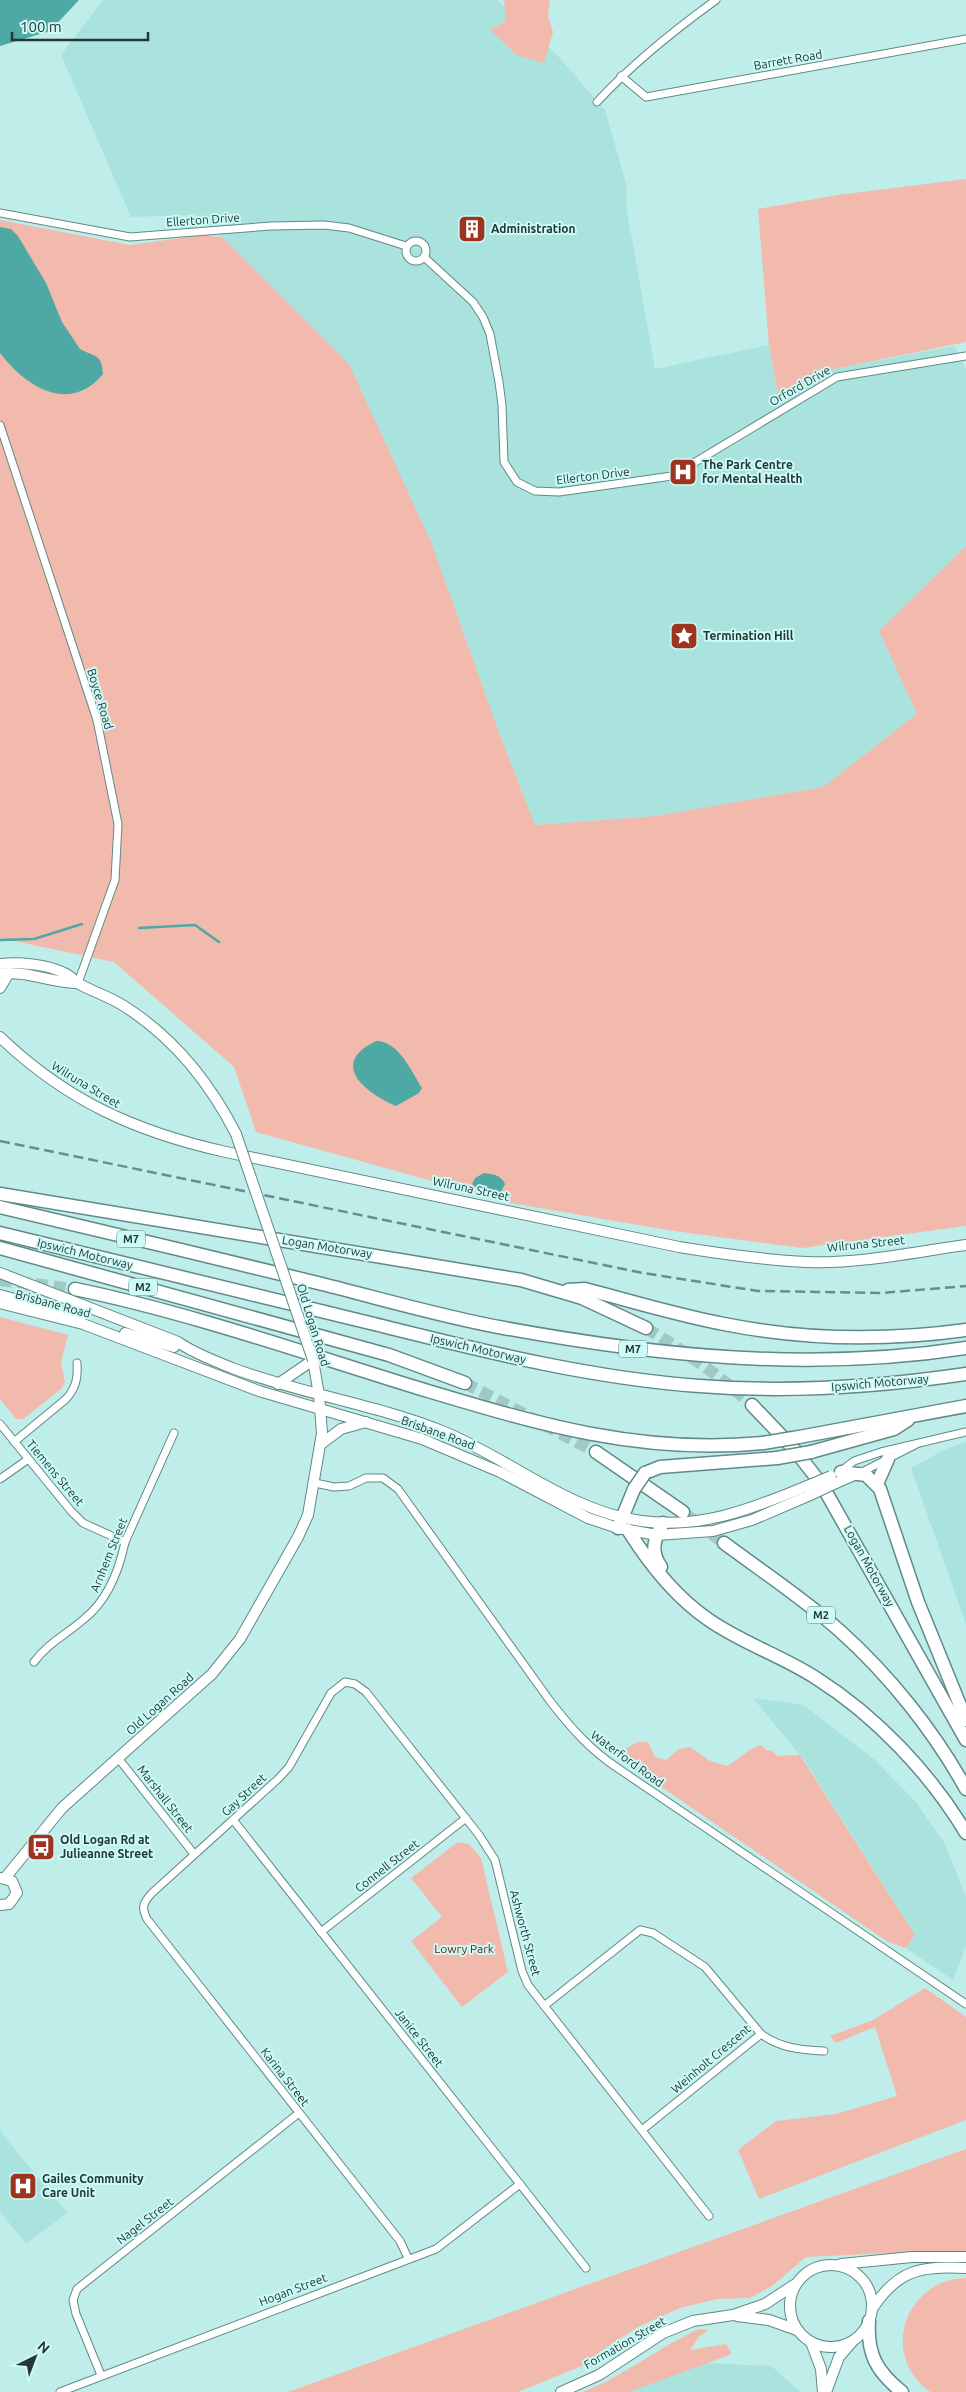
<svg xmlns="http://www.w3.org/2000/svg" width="966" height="2392" viewBox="0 0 966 2392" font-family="Ubuntu,sans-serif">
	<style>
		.built { fill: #aae2de }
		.green { fill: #f2baad }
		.water { fill: #4ea9a4 }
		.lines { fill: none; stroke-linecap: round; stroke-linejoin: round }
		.stream { stroke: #4ea9a4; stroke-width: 2.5 }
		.highway-tunnel { stroke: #a0c9c5; stroke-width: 12; stroke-dasharray: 12 6; stroke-linecap: butt }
		.street-casing { stroke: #5f8a87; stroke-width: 9 }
		.secondary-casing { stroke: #5f8a87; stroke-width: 12 }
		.highway-casing { stroke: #5f8a87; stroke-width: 15 }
		.street { stroke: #fff; stroke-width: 7 }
		.secondary { stroke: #fff; stroke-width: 10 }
		.highway { stroke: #fff; stroke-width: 12 }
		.rail { stroke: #6c8c89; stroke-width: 2.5; stroke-dasharray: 10 5; stroke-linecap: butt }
		.secondary-bridge-casing { stroke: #5f8a87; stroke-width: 12; stroke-linecap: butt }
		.highway-bridge-casing { stroke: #5f8a87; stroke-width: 15; stroke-linecap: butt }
		.secondary-bridge { stroke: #fff; stroke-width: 10 }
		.highway-bridge { stroke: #fff; stroke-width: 12 }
		.labels { text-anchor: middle; stroke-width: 4; stroke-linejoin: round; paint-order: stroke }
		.shield { fill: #ccfaf7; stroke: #56726f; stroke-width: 1 }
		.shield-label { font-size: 11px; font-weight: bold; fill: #243735 }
		.street-label { font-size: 12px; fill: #243735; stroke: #ccfaf7 }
		.poi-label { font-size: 12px; font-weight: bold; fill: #243735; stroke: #ccfaf7; text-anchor: start }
		.park-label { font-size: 12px; fill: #681707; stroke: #ccfaf7 }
	</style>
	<rect width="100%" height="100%" fill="#bfede9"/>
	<g class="built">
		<polygon points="103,0 497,0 557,55 605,110 627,187 626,206 655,369 769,345 779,400 834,369 954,346 966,369 966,546 879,631 917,714 823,787 656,816 535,825 501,738 432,544 222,237 194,215 131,217 61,55"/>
		<polygon points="966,1442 966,1624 911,1468 946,1449"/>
		<polygon points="753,1698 803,1705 875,1760 915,1801 945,1844 966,1897 966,1946 953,1980 906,1948 915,1935 805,1761"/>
		<polygon points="0,2131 67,2213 26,2244 0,2211"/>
		<polygon points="704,2363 771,2366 801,2392 628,2392"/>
	</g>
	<g class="green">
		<polygon points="504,0 550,0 548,16 553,32 544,63 517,55 490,30 506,21"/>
		<polygon points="966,179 966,342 834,369 779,400 769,345 758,209 838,195"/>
		<polygon points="0,220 130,245 202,235 222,237 349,364 432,544 501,738 535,825 656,816 823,787 917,714 879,631 966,546 966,1226 802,1248 667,1230 511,1203 256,1132 234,1067 114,962 0,938"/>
		<polygon points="0,1317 68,1335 61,1362 65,1382 62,1388 23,1419 16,1419 0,1399"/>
		<path d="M638,1742H648L655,1757L666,1760L679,1749L690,1747L710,1761L727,1766C740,1759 748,1748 762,1745L766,1750L772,1751L777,1756L800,1755L915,1935L906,1948L888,1942L619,1758L625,1749Z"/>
		<polygon points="458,1842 469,1844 481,1858 508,1972 462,2007 411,1941 442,1917 411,1878"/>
		<polygon points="925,1988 966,2017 966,2120 759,2199 738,2150 776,2121 836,2114 897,2096 875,2027 836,2043 830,2036 873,2020"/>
		<polygon points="966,2149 966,2253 934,2251 806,2257 772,2286 750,2298 717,2299 680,2308 638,2327 604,2349 584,2365 518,2392 288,2392"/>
		<path d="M966,2278V2392C956,2392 940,2392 931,2392C924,2389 918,2381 914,2376C885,2335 916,2278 966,2278Z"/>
		<path d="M699,2329L708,2330L699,2337L690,2350L726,2344L732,2354L629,2392H583C624,2376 659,2347 699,2329Z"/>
	</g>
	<g class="water">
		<polygon points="0,0 79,0 50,31 0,46"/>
		<path d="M0,227L11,229L18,236L46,283L62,322L80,349C94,357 102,353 103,374C69,415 25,386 0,353Z"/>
		<path d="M376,1041C399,1041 411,1071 422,1088L419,1093L396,1106C366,1093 328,1064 376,1041Z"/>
		<path d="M484,1173C493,1174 501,1175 505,1184L500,1194C489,1195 479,1192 472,1184L475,1178Z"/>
	</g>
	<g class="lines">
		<g class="stream">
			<polyline points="139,928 195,925 219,942"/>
			<polyline points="0,940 34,939 82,924"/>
		</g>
		<g class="highway-tunnel">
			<polyline points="0,1280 75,1289"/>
			<path d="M646,1328C684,1351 719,1375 752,1405"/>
			<polyline points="465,1383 596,1452"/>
			<polyline points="683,1512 724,1543"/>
		</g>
		<defs>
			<g id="street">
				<polyline points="621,76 646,97 966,39"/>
				<path d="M597,102C633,63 673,31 716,0"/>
				<polyline points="0,213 130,237 271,226 324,225 349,228 406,246"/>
				<circle cx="416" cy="251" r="10"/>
				<polyline points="424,257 473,302 483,317 490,334 499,382 502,405 504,462 517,482 535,491 559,492 672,476 837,377 966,356"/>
				<polyline points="0,425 97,720 118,824 115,880 78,983"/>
				<polyline points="0,1424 71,1511 83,1523 125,1542"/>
				<path d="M14,1442L66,1399C76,1388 78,1378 77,1363"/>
				<polyline points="841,1471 854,1461 881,1452 966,1432"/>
				<polyline points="860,1473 915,1445"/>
				<polyline points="0,1479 27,1460"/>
				<path d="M315,1483L334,1487L349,1486L366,1478H383L398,1489L550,1701C571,1728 590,1750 619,1769L966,2004"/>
				<path d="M34,1662C48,1643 67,1634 84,1619C108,1600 119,1571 125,1542L174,1433"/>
				<polyline points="118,1758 194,1854"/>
				<polyline points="234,1821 586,2268"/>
				<polyline points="321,1932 466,1818"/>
				<path d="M544,2006L640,1930L653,1933L705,1967L761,2034C780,2048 801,2050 824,2051"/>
				<polyline points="642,2130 761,2034"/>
				<path d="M408,2258L400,2241L147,1919C141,1907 143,1903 152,1893L278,1779L289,1767L331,1693L345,1682L355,1684L366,1692L479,1835L495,1860L522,1971L528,1985L709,2216"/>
				<polyline points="101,2375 76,2314 73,2300 77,2289 299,2113"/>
				<polyline points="60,2392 436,2249 520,2184"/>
			</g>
			<g id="secondary">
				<path d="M0,964C20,962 46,964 64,973C70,975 74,981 79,984C94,992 110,997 124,1006C173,1037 210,1083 236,1134"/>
				<path d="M0,974C27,970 51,983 78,983"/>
				<polyline points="0,988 9,973"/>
				<path d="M0,1037C67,1101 136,1132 226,1152L679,1247C722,1254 764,1260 807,1262C860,1264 914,1252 966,1245"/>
				<path d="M0,1273L178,1342C195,1354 213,1360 232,1368C301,1394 374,1404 442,1431C509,1458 568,1511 641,1521C700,1529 749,1510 802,1488"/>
				<polyline points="0,1295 81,1317"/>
				<polyline points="0,1303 83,1324 259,1391 422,1439 500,1472 588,1518 618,1528 657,1535 713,1531 752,1520 808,1496"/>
				<polyline points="125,1333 174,1347"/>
				<polyline points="278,1384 313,1360"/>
				<polyline points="321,1444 341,1429 366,1422"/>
				<polyline points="836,1483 859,1473"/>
				<polyline points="5,1878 62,1808 212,1674 240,1639 298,1537 308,1515 322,1433 319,1395 313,1360"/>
				<polyline points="0,1905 9,1904 17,1893 12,1881 1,1878"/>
				<polyline points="841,2264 912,2257 966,2257"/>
				<circle cx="831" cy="2306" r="41"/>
				<path d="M872,2309C898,2269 921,2266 966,2268"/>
				<polyline points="737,2316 769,2320 797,2330"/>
				<polyline points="811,2342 821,2369 823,2392"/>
				<polyline points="561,2392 599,2375 663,2333 693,2321 733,2315 765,2304 794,2285"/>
				<polyline points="826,2392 839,2357 852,2342"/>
			</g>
			<g id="highway">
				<polyline points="0,1194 521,1280 582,1298 646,1328"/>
				<path d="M0,1207C107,1232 215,1258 322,1284C382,1299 443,1317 504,1328C656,1356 812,1372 966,1348"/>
				<path d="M0,1233C123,1263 247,1293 370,1323C479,1350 587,1378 700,1386C788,1393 878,1387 966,1374"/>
				<polyline points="0,1248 389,1355 465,1383"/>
				<path d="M75,1289C191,1313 304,1353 418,1388C535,1423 638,1455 763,1443"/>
				<path d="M568,1290L585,1289C631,1301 677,1315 724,1324C804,1340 886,1341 966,1330"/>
				<polyline points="752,1405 794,1449 822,1485 966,1740"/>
				<polyline points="799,1437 966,1406"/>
				<polyline points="596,1452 683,1512"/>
				<polyline points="811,1452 894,1429 908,1420"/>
				<polyline points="841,1472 866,1475 880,1489 918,1602 966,1720"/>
				<polyline points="645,1473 660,1467 777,1458"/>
				<polyline points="877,1484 888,1459"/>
				<polyline points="618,1528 634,1489"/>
				<path d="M628,1530C650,1565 675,1597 709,1620C742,1643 782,1656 816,1678C876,1716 930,1773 966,1833"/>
				<path d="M724,1543C763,1572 804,1599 840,1631C889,1675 934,1731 966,1789"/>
				<path d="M661,1567C650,1551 654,1539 663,1523"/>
				<path d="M869,2321C867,2354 876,2371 902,2392"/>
			</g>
		</defs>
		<use href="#street" class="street-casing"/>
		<use href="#secondary" class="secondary-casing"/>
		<use href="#highway" class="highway-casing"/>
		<use href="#street" class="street"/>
		<use href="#secondary" class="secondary"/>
		<use href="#highway" class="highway"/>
		<polyline class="rail" points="0,1141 643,1273 758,1291 881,1293 966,1286"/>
		<defs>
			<g id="secondary-bridge">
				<polyline points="236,1134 313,1360"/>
				<polyline points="802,1488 831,1476"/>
				<polyline points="808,1496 836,1483"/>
			</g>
			<g id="highway-bridge">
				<polyline points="763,1443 799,1437"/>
				<polyline points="777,1458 811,1452"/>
				<polyline points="634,1489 645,1473"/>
			</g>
		</defs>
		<use href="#secondary-bridge" class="secondary-bridge-casing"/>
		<use href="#highway-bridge" class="highway-bridge-casing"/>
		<use href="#secondary-bridge" class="secondary-bridge"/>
		<use href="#highway-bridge" class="highway-bridge"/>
	</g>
	<defs>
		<symbol id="building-square" viewBox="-11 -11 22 22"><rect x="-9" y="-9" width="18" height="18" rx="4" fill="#9d3420" stroke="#ccfaf7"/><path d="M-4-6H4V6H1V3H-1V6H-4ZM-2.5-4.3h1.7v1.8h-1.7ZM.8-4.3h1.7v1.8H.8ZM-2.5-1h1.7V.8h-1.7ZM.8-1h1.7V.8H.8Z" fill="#fff"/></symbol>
		<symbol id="hospital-square" viewBox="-11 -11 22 22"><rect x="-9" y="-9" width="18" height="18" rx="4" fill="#9d3420" stroke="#ccfaf7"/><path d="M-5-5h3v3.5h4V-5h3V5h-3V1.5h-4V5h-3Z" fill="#fff"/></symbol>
		<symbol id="sight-square" viewBox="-11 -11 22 22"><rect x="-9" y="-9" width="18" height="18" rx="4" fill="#9d3420" stroke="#ccfaf7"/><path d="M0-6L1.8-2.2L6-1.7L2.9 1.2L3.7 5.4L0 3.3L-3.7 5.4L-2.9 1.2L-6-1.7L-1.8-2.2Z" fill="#fff"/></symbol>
		<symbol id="bus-square" viewBox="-11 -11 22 22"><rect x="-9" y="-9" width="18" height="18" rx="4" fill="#9d3420" stroke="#ccfaf7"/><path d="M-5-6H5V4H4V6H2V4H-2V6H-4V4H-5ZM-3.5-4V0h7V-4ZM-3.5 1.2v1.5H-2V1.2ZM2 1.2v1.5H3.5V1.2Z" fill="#fff"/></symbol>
	</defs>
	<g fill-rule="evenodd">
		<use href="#building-square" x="456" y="213" width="32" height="32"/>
		<use href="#hospital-square" x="667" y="456" width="32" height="32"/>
		<use href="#sight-square" x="668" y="620" width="32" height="32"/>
		<use href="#bus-square" x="25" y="1831" width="32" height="32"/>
		<use href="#hospital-square" x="7" y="2170" width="32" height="32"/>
	</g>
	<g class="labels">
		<g class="shield">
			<rect x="117" y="1230.5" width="28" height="17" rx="4"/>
			<rect x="129" y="1278.5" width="28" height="17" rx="4"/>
			<rect x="619" y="1340.5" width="28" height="17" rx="4"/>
			<rect x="807" y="1606.5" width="28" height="17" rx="4"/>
		</g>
		<g class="shield-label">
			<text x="131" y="1243">M7</text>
			<text x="143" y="1291">M2</text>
			<text x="633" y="1353">M7</text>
			<text x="821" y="1619">M2</text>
		</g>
		<g class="street-label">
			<text transform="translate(788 60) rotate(-10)" y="4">Barrett Road</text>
			<text transform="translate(203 220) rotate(-4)" y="4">Ellerton Drive</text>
			<text transform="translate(800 386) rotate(-30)" y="4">Orford Drive</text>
			<text transform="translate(593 476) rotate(-7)" y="4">Ellerton Drive</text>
			<text transform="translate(100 699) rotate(73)" y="4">Boyce Road</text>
			<text transform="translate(86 1085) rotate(31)" y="4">Wilruna Street</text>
			<text transform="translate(471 1189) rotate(12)" y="4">Wilruna Street</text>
			<text transform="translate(866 1244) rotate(-6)" y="4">Wilruna Street</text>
			<text transform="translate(327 1247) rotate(9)" y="4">Logan Motorway</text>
			<text transform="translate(85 1254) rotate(14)" y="4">Ipswich Motorway</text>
			<text transform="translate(53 1304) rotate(15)" y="4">Brisbane Road</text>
			<text transform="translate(313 1325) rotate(73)" y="4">Old Logan Road</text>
			<text transform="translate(478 1349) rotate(13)" y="4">Ipswich Motorway</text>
			<text transform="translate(880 1383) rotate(-5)" y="4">Ipswich Motorway</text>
			<text transform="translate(438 1433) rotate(20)" y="4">Brisbane Road</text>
			<text transform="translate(55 1473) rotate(50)" y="4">Tiemens Street</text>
			<text transform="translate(109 1555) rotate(-68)" y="4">Arnhem Street</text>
			<text transform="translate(869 1566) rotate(61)" y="4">Logan Motorway</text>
			<text transform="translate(160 1704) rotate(-42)" y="4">Old Logan Road</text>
			<text transform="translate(627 1759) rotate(36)" y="4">Waterford Road</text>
			<text transform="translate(244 1795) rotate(-43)" y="4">Gay Street</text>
			<text transform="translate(165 1799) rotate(52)" y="4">Marshall Street</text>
			<text transform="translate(387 1866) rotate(-38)" y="4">Connell Street</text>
			<text transform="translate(525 1933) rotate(75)" y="4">Ashworth Street</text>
			<text transform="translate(419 2038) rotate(52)" y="4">Janice Street</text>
			<text transform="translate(711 2059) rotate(-40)" y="4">Weinholt Crescent</text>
			<text transform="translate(285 2077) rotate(52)" y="4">Karina Street</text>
			<text transform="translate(145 2221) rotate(-38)" y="4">Nagel Street</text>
			<text transform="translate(293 2290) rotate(-21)" y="4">Hogan Street</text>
			<text transform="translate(625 2343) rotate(-30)" y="4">Formation Street</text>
		</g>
		<g class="poi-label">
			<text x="491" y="233">Administration</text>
			<text x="702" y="469">The Park Centre<tspan x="702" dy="14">for Mental Health</tspan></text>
			<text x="703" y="640">Termination Hill</text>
			<text x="60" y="1844">Old Logan Rd at<tspan x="60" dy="14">Julieanne Street</tspan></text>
			<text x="42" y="2183">Gailes Community<tspan x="42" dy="14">Care Unit</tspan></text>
		</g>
		<g class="park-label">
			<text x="464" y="1953">Lowry Park</text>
		</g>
	</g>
	<g transform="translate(35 2357) rotate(42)" stroke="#ccfaf7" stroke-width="4" paint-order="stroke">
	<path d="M0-4L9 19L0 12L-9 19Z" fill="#243735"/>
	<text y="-8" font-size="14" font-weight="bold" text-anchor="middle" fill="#243735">N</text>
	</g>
	<path d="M12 32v8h136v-8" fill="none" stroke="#243735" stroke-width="2.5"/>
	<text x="20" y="32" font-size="15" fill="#243735" stroke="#ccfaf7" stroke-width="4" paint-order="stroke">100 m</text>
</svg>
